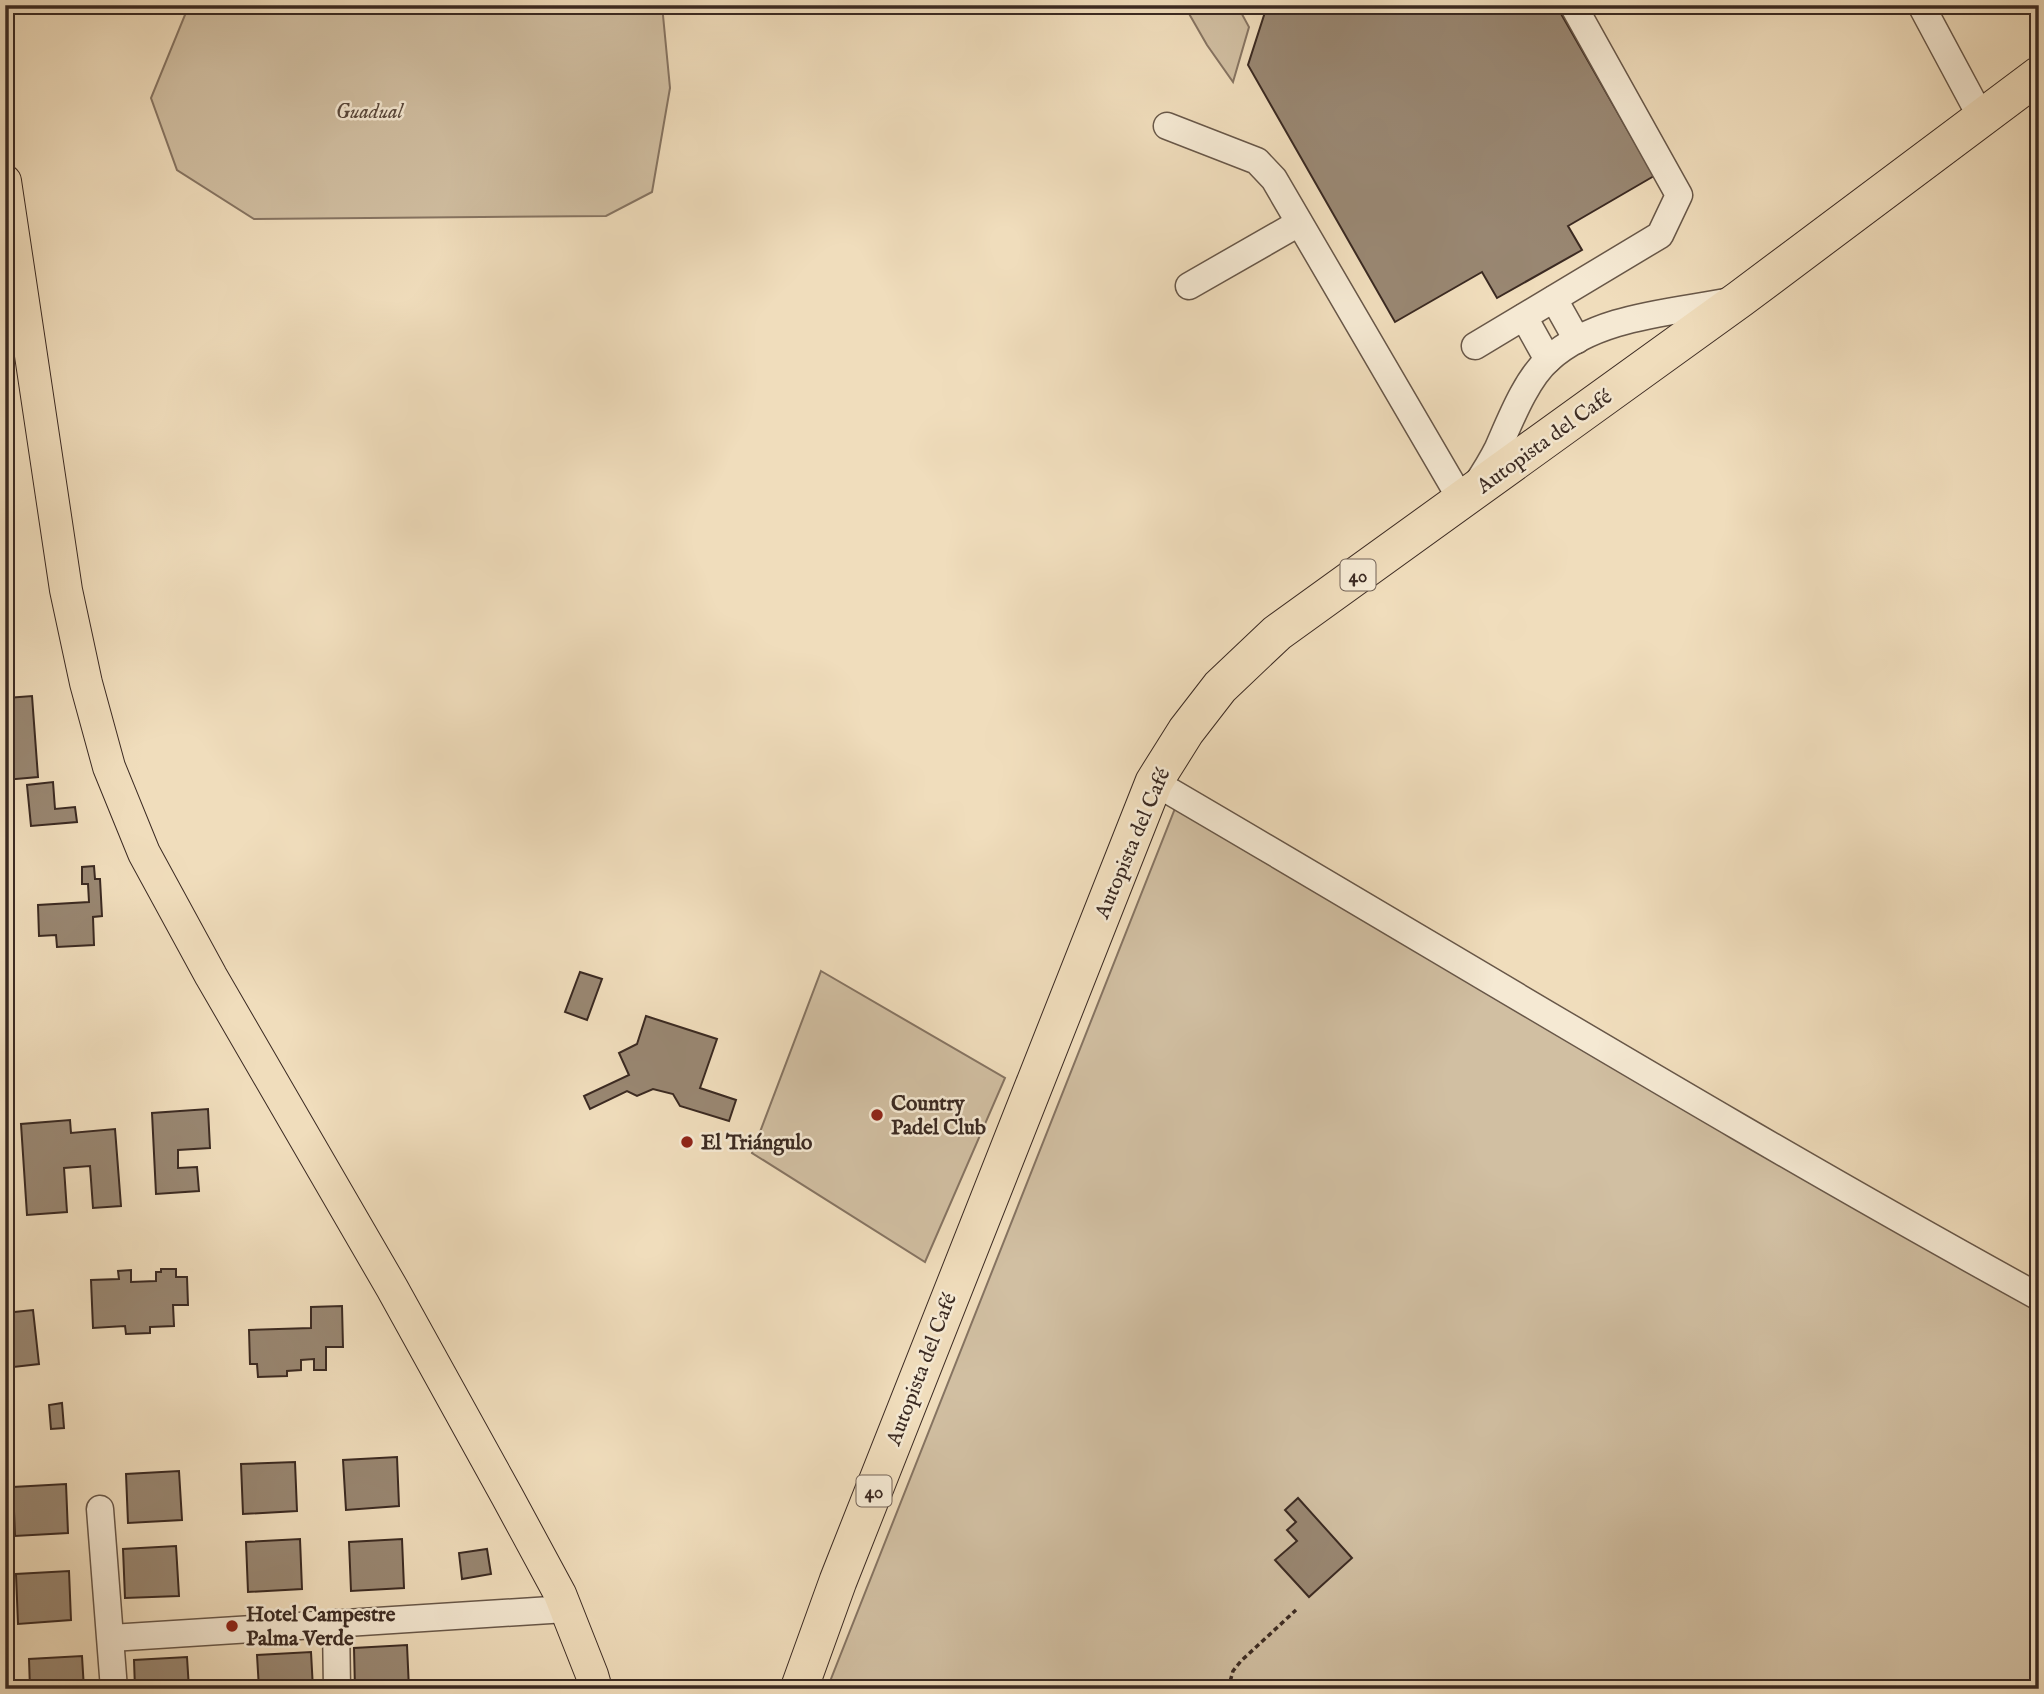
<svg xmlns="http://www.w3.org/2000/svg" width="2044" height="1694" viewBox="0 0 2044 1694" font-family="'IM FELL English',serif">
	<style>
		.green { fill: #d1bfa2; stroke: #867462; stroke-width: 2 }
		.building { fill: #998772; stroke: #3b2a22; stroke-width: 2 }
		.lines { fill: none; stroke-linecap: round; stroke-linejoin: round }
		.minor-casing { stroke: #685748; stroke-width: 29 }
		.major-casing { stroke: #3b2a22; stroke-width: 34 }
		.highway-casing { stroke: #3b2a22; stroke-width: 39 }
		.path { stroke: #3b2a22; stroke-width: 3.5; stroke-dasharray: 5 3.5; stroke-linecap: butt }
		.minor { stroke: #f5e9d3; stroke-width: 26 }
		.major { stroke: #f0ddbc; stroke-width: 32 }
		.highway { stroke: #f0ddbc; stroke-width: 37 }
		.poi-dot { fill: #8f2418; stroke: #f5e9d3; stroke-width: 2.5 }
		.labels { text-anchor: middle; stroke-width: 5; stroke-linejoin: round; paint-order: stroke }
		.shield { fill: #f5e9d3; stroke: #736357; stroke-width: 2 }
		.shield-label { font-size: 19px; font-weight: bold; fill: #3b2a22 }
		.park-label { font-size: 21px; font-style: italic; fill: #59483c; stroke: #f5e9d3 }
		.street-label { font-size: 21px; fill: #3b2a22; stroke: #f5e9d3 }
		.poi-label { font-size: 21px; font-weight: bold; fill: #3b2a22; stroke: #f5e9d3; text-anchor: start }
	</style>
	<rect width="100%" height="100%" fill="#f0ddbc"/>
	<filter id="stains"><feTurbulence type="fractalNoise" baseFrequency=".00286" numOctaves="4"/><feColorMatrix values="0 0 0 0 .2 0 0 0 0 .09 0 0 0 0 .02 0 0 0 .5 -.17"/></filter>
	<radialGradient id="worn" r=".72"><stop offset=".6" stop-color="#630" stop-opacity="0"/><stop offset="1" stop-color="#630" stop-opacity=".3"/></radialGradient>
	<g class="green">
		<polygon points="189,5 662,5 670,88 652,192 606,216 254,219 177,170 151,98"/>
		<polygon points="1184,5 1237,5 1249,27 1233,82 1207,45"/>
		<polygon points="1176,806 2039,1309 2039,1689 827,1689"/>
		<polygon points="821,971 1005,1078 925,1262 752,1153"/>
	</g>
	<g class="building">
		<polygon points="1264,5 1556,5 1654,176 1568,226 1582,250 1497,298 1482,272 1395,322 1248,65 1266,9"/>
		<polygon points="32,696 38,777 5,780 5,723 9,723 7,698"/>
		<polygon points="53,782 55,809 75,807 77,822 31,826 27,785"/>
		<polygon points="94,866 95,879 100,879 102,916 93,917 94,945 57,947 56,935 39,936 38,905 89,902 88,884 82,884 82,867"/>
		<polygon points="580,972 602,979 587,1020 565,1012"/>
		<polygon points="646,1016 717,1039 700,1088 736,1100 729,1121 680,1106 673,1094 653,1089 637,1096 627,1091 590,1109 584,1096 629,1075 619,1053 637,1044"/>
		<polygon points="208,1109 210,1148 178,1150 178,1168 197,1167 199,1191 156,1194 152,1113"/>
		<polygon points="70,1120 71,1133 115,1129 121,1206 93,1208 90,1166 64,1168 67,1212 27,1215 21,1124"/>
		<polygon points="161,1269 176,1269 176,1277 187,1277 188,1305 173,1305 174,1326 150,1327 150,1333 126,1334 125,1326 93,1328 91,1280 119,1279 118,1271 131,1270 131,1282 156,1281 156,1272 161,1272"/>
		<polygon points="342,1306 343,1347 326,1347 326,1370 314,1370 314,1359 301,1360 301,1370 287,1371 287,1376 258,1377 257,1364 250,1364 249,1330 311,1328 311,1307"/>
		<polygon points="33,1310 39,1364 5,1368 5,1313"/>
		<polygon points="62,1403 64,1428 51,1429 49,1405"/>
		<polygon points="397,1457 399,1506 346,1510 343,1460"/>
		<polygon points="295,1462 297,1511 243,1514 241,1464"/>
		<polygon points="179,1471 182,1520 128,1523 126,1474"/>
		<polygon points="66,1484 68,1533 15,1536 13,1487"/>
		<polygon points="1298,1498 1352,1558 1309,1597 1275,1560 1297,1541 1287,1530 1296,1522 1285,1510"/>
		<polygon points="300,1539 302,1589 248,1592 246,1542"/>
		<polygon points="402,1539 404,1588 351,1591 349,1542"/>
		<polygon points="176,1546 179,1596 125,1598 123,1549"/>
		<polygon points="487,1549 491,1574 462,1579 459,1553"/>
		<polygon points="69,1571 71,1620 18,1624 16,1574"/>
		<polygon points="407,1645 409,1689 355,1689 354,1648"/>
		<polygon points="311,1652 313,1689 259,1689 257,1655"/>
		<polygon points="82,1656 84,1689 30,1689 29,1659"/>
		<polygon points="187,1657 189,1689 135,1689 134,1660"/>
	</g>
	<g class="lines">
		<defs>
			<g id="minor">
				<polyline points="1921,5 1981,117"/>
				<polyline points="1167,126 1257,161 1274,179 1462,501"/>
				<polyline points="1189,286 1299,223"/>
				<polyline points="1554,299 1577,340"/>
				<polyline points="1524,317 1548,360"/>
				<polyline points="1475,346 1660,235 1679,195 1573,5"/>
				<path d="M1476,485C1484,473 1492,460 1498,448C1510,421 1526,379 1549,359C1597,316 1670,313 1731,301"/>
				<path d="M1154,782C1449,954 1740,1133 2039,1297"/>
				<polyline points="100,1509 114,1689"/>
				<polyline points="336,1623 337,1689"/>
				<polyline points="111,1638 566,1609"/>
			</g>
			<polyline id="major" points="5,181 66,590 86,683 109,767 144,853 211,976 392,1288 507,1496 560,1594 592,1675 596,1689"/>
			<polyline id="highway" points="799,1689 838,1581 1154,782 1186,731 1220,687 1277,633 1740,299 2039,75"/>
		</defs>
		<use href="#minor" class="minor-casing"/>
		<use href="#major" class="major-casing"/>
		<use href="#highway" class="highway-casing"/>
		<polyline class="path" points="1228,1689 1233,1671 1241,1661 1296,1610"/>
		<use href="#minor" class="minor"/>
		<use href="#major" class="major"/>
		<use href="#highway" class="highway"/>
	</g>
	<g class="poi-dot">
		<circle cx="877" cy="1115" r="7"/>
		<circle cx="687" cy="1142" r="7"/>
		<circle cx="232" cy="1626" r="7"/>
	</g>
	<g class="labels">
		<g class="shield">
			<rect x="1340.5" y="559.5" width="35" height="31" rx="5"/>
			<rect x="856.5" y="1475.5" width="35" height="31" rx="5"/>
		</g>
		<g class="shield-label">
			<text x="1358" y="582">40</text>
			<text x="874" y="1498">40</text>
		</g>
		<g class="park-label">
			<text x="369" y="118">Guadual</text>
		</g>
		<g class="street-label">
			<text transform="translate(1544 441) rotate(-36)" y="7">Autopista del Café</text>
			<text transform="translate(1132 843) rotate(-67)" y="7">Autopista del Café</text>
			<text transform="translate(921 1369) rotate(-69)" y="7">Autopista del Café</text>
		</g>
		<g class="poi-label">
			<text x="891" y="1110">Country<tspan x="891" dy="24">Padel Club</tspan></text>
			<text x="701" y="1149">El Triángulo</text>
			<text x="246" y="1621">Hotel Campestre<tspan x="246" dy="24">Palma Verde</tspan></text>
		</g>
	</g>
	<rect width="2044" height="1694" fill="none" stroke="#f0ddbc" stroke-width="28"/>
	<rect x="7" y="7" width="2030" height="1680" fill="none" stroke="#3b2a22" stroke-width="3.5"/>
	<rect x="14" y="14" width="2016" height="1666" fill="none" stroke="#3b2a22" stroke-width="2"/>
	<rect width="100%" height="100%" filter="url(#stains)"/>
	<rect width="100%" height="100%" fill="url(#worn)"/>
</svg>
